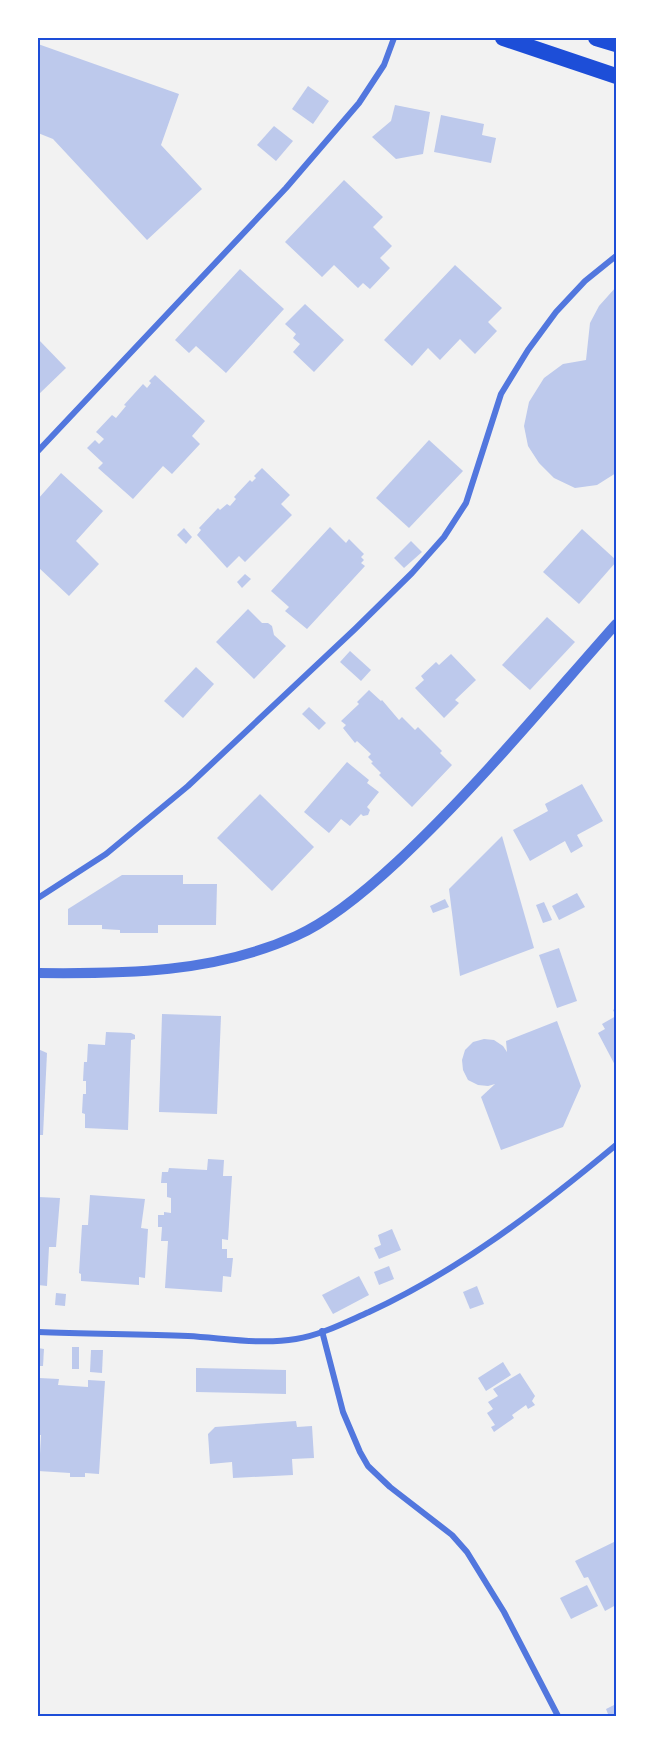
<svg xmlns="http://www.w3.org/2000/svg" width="654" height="1754" viewBox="0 0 654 1754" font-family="'Source Sans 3',sans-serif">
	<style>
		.building { fill: #bdc9ec }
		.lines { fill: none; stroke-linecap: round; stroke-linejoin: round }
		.minor { stroke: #5277de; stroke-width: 6 }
		.tertiary { stroke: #5277de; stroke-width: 10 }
		.trunk { stroke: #1d4ed8; stroke-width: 16 }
		.neatline { fill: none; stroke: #1d4ed8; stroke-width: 2 }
	</style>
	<rect width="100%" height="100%" fill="#f2f2f2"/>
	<g class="building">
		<polygon points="38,44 179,94 161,145 202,189 147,240 53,139 38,133"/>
		<polygon points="308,86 329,101 313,124 292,109"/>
		<polygon points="395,105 430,112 423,154 396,159 372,137 391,121"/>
		<polygon points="441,115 484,124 482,135 496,138 491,163 434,152"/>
		<polygon points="274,126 293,141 276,161 257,145"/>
		<polygon points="344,180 383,217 373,227 392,246 380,258 390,268 370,289 363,283 358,288 334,265 322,277 285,242"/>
		<polygon points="455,265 502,308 488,322 497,331 475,354 460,339 440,360 428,348 412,366 384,340"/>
		<polygon points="240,269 284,309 226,373 196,346 189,353 175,340"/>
		<polygon points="616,287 616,473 597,485 575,488 554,478 539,463 528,446 524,426 529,402 544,378 563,364 586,360 590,323 599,306"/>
		<polygon points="305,304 344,340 314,372 293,352 300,344 293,338 296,334 285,324"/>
		<polygon points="38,339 66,368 38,395"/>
		<polygon points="155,375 205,421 192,436 200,444 172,474 163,466 133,499 98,468 103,463 87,448 95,440 99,444 104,439 96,432 112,415 116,418 126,406 124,405 143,384 147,388 151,383 149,381"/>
		<polygon points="429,440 463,471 409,528 376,498"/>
		<polygon points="262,468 290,495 281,504 292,515 245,562 239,556 227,568 197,535 201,530 199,528 218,508 220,510 227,504 230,506 236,499 234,497 250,480 252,482 256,478 254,476"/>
		<polygon points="61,473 103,511 76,541 99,564 69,596 38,567 38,499"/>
		<polygon points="330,527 346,543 349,539 364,554 361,557 364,560 361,563 365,566 307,629 285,611 289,607 271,591"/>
		<polygon points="184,528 192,537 186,544 177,535"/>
		<polygon points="582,529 616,560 616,562 579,604 543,572"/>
		<polygon points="411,541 422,552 404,568 394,558"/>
		<polygon points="245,574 251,579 242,588 237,582"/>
		<polygon points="248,609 262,623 268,623 272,626 274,635 286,646 254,679 216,642"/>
		<polygon points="547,617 575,642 530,690 502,665"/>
		<polygon points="350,651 371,670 361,681 340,662"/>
		<polygon points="451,654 476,680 455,700 459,703 444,718 415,688 424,680 421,676 436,662 439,665"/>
		<polygon points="196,667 214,684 183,718 164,701"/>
		<polygon points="369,690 381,701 382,700 399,720 402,717 415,730 418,727 442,751 440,753 452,765 412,807 379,775 381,773 371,763 373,762 368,757 371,754 357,741 355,743 343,728 346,725 341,721 359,704 357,702"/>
		<polygon points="309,707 326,723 319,730 302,714"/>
		<polygon points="347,762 369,780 367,783 379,792 367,807 370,810 368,815 363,816 361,814 350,826 341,819 329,833 304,812"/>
		<polygon points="582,784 603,821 577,835 583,846 571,853 565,841 530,861 513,830 548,811 545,804"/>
		<polygon points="260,794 314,847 272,891 217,838"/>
		<polygon points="502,836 534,948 460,976 449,889"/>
		<polygon points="122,875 183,875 183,884 217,884 216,925 158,925 158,933 120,933 120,930 102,929 102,925 68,925 68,909"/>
		<polygon points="577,893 585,907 559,920 552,906"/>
		<polygon points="445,899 449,907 433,913 430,906"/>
		<polygon points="544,902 552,920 543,923 536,905"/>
		<polygon points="559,948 577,1001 557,1008 539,955"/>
		<polygon points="616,1008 616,1067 598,1033 605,1029 602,1024 616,1016 613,1010"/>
		<polygon points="162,1014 221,1016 217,1114 159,1112"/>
		<polygon points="557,1021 581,1086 563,1127 501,1150 481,1097 495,1084 488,1086 478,1085 468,1080 463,1070 462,1060 465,1050 473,1042 484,1039 494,1040 503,1046 507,1052 506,1041"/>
		<polygon points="106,1032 131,1033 135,1035 135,1039 131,1040 128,1130 85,1128 85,1114 82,1113 83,1094 86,1094 86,1081 83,1081 84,1062 87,1062 88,1044 105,1045"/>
		<polygon points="38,1049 47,1053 43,1135 38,1135"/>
		<polygon points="208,1159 224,1160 223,1176 232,1176 228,1240 222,1239 222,1249 227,1249 227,1258 233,1258 231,1277 223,1276 222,1292 165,1288 168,1241 161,1241 162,1227 158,1227 158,1215 164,1215 164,1212 171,1213 171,1198 167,1197 167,1183 161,1183 162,1172 168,1172 169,1168 207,1170"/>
		<polygon points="90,1195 145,1199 141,1228 148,1229 145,1278 139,1277 139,1285 81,1281 81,1274 79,1273 82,1225 88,1225"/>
		<polygon points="38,1197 60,1198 56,1247 49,1247 47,1286 38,1285"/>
		<polygon points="392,1229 401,1250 379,1259 374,1248 381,1245 378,1235"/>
		<polygon points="389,1266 394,1279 379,1285 374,1272"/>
		<polygon points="359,1276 369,1295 333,1314 322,1295"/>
		<polygon points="477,1286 484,1304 470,1309 463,1292"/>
		<polygon points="56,1293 66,1294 65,1306 55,1305"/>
		<rect x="72" y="1347" width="7" height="22"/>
		<polygon points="38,1348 44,1349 43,1366 38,1366"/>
		<polygon points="91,1350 103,1350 102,1373 90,1372"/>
		<polygon points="503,1362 511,1375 486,1391 478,1378"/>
		<polygon points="196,1368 286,1370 286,1394 196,1392"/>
		<polygon points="520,1373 535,1396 532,1401 535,1405 528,1409 526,1405 512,1415 514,1418 494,1432 491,1427 495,1425 487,1413 493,1409 488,1402 498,1396 493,1389"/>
		<polygon points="39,1378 59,1379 58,1385 88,1387 88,1380 105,1381 99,1474 85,1473 85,1477 70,1477 70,1473 38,1471 38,1454 40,1454 41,1435 38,1435"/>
		<polygon points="296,1421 297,1427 312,1426 314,1458 292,1459 293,1475 233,1478 232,1462 210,1464 208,1434 215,1427"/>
		<polygon points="616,1541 616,1605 605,1611 588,1577 584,1578 575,1561"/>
		<polygon points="587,1585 598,1606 571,1619 560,1598"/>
		<polygon points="616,1704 616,1716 603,1716 608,1714 606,1709"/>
	</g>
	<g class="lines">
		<g class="minor">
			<polyline points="38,451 286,188 359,103 384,65 394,38"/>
			<polyline points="38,898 106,854 188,786 355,629 412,573 444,537 466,503 501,394 528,350 556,312 585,281 616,256"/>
			<polyline points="322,1331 343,1412 360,1452 368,1466 390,1487 452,1535 467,1552 504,1612 558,1716"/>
			<path d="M38,1332C87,1334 138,1334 188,1336C224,1338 260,1345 296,1339C321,1335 346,1322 369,1312C460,1270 539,1209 616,1145"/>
		</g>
		<path class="tertiary" d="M38,973C125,974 215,973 296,936C332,920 369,888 398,861C476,788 545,704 616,624"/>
		<g class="trunk">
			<polyline points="503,38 616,76"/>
			<polyline points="596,38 616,44"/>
		</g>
	</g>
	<rect width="654" height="1754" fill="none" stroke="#ffffff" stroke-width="78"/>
	<rect x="39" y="39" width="576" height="1676" class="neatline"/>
</svg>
